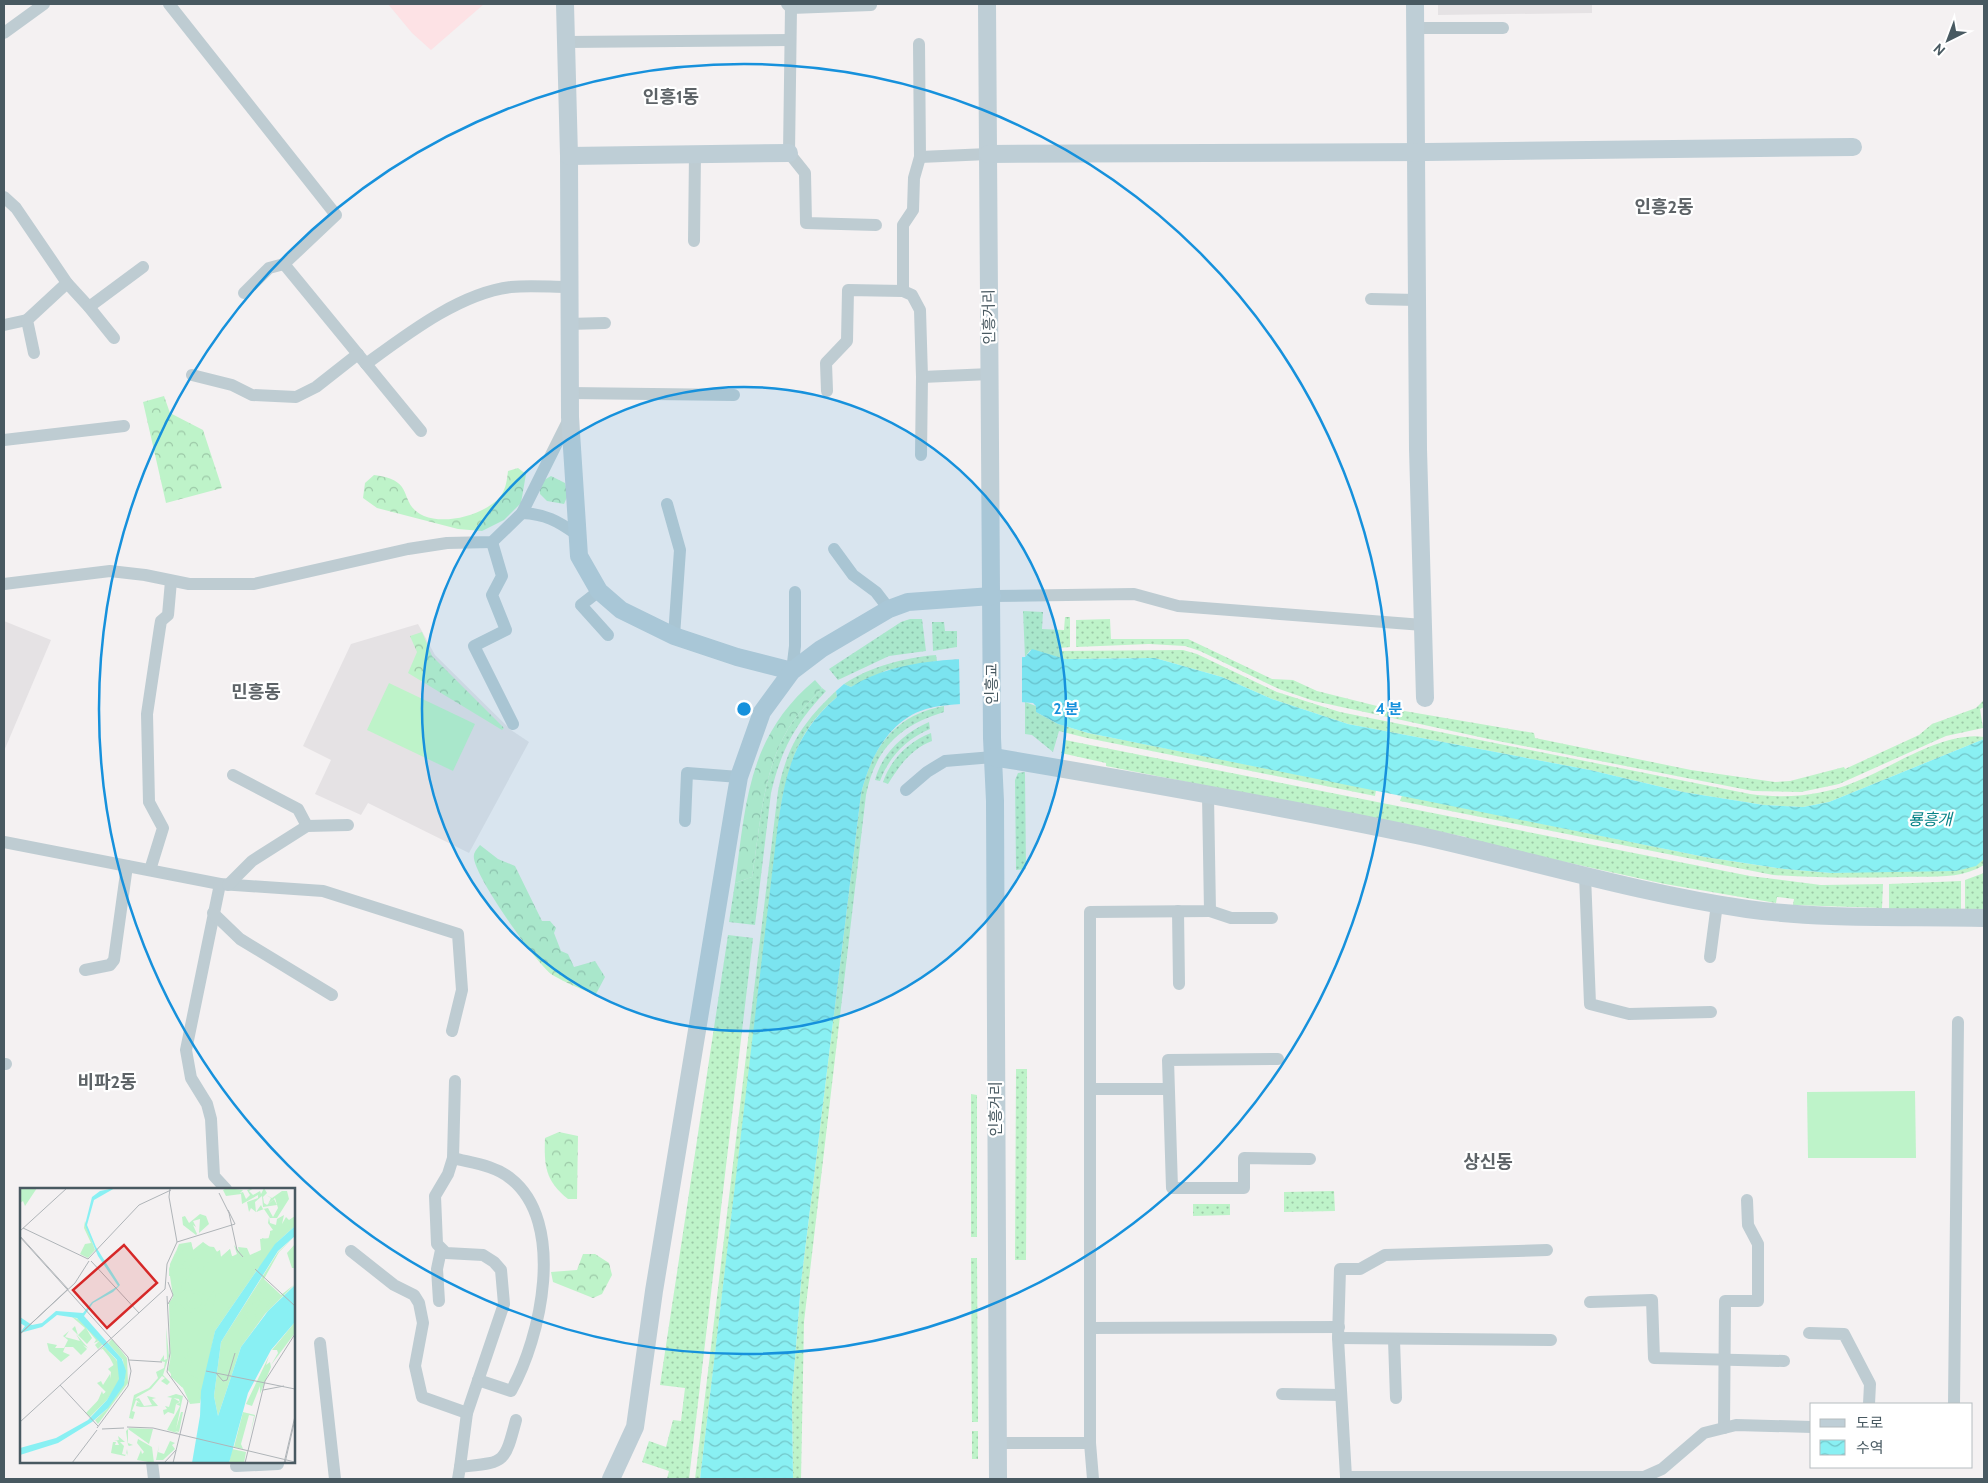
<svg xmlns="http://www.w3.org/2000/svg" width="1988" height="1483" viewBox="0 0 1988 1483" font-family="Cabin,'Noto Sans KR',sans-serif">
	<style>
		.education { fill: #e5e2e4 }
		.medical { fill: #fde2e5 }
		.grass { fill: url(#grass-dots) }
		.forest { fill: url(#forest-crowns) }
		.garden { fill: #bef3c9 }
		.water { fill: url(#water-waves) }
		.pier { fill: #f4f1f2 }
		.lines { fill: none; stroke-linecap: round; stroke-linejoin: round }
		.street { stroke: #beccd2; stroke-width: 12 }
		.secondary { stroke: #beced6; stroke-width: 18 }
		.ring { fill: none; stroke: #1691dc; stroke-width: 2.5 }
		.labels { text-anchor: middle; stroke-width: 4.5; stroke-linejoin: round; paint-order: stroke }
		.street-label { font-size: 15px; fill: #485961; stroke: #fff }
		.water-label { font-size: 16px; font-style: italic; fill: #068387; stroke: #fff }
		.quarter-label { font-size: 18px; font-weight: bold; fill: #5d6367; stroke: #fff }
		.inset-road { fill: none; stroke: #afb4b8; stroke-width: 1 }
		.view { fill: #d62828; fill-opacity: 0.15; stroke: #d62828; stroke-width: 2.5 }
		.inset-edge { fill: none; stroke: #485961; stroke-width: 2.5 }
		.centre { fill: #1691dc; stroke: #fff; stroke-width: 2.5 }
		.ring-label { font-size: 15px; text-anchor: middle; font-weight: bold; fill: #1691dc; stroke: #fff; stroke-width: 4.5; stroke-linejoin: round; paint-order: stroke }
	</style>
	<defs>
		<pattern id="grass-dots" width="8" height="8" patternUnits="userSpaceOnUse" patternTransform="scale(1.25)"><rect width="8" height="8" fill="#bef3c9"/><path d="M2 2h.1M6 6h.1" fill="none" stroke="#9cc8a7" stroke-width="1.8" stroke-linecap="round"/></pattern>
		<pattern id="forest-crowns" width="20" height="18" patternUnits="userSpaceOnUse" patternTransform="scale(1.25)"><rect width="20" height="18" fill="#bef3c9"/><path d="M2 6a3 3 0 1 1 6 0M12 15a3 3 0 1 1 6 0" fill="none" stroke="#9cc8a7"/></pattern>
		<pattern id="water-waves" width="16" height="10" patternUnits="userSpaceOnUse" patternTransform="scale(1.25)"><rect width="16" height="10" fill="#89f0f3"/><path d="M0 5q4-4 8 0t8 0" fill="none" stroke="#72c5c8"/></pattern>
	</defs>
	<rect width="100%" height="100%" fill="#f4f1f2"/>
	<g class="education">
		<polygon points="1438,4 1592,4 1592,13 1438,15"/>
		<polygon points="4,621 51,640 4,751"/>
		<polygon points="418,624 435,655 511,730 529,742 469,853 368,803 361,815 315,794 331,760 303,746 351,644"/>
	</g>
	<polygon class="medical" points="388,4 484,4 431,50 412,33"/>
	<g class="grass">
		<path d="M1023,611L1043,612L1042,629L1064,630L1065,617H1070V647L1059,648L1060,651L1183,650L1197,654L1277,692L1340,712L1750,794C1786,799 1821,796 1855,782C1893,767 1943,731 1984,737V739L1829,802L1803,807L1764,805L1683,792L1590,770L1348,724L1272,699L1222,677L1155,658L1065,659L1030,650L1025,657Z"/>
		<polygon points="910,619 922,619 926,651 889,656 838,680 829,669 901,622"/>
		<polygon points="1110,619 1111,639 1188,639 1272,679 1293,680 1317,691 1381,707 1534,733 1535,738 1691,770 1775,782 1790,781 1844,767 1845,769 1919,735 1932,724 1976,708 1984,700 1984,707 1980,709 1983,728 1946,736 1839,784 1801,792 1753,791 1498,741 1314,701 1279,689 1200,651 1185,646 1149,644 1076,647 1076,620"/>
		<polygon points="932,622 944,622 945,631 957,631 957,647 933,651"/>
		<path d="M936,655L937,661L887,670L851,687L844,684C871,666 904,658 936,655Z"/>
		<path d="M822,688L826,691C795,724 781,750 771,793L755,925L729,922L735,883L752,877C760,828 762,773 788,729C797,714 810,701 822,688Z"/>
		<path d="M836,691L837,697C801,727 790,759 781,805L700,1479H695L778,791C787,746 803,722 836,691Z"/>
		<polygon points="1025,702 1036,706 1036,712 1058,724 1088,733 1376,790 1375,796 1087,738 1059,731 1053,752 1032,735 1025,734"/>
		<path d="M944,706V712C900,725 875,749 866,795L804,1322L801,1479H793L792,1397L801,1283L861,794C872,747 895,715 944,706Z"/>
		<path d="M929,722L930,729C906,739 889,757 880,781L875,780C882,753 904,733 929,722Z"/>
		<path d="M931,733L932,741C911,749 900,765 888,784L883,782C891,759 908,742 931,733Z"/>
		<polygon points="1065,740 1750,876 1821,885 1883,884 1882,908 1793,905 1794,899 1777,897 1776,903 1665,884 1465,840 1466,837 1106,766 1106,763 1061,753"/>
		<polygon points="1025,772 1026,869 1016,870 1015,780 1018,773"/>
		<path d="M1402,795L1705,857L1784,869L1831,873L1969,867L1984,859V865C1960,880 1928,876 1901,877C1858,878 1816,878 1773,875L1400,801Z"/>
		<polygon points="1984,873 1984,911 1965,911 1965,880"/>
		<polygon points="1961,881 1961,910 1889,909 1889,884"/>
		<polygon points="728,935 753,938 689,1479 667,1479 669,1471 642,1462 649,1441 666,1447 673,1420 681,1421 685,1388 660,1385"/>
		<polygon points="1016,1069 1027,1069 1026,1260 1015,1260"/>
		<polygon points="971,1094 977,1095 977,1237 971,1237"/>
		<polygon points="1334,1191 1335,1211 1284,1212 1284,1192"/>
		<polygon points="1193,1204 1230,1204 1230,1215 1193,1216"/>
		<polygon points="971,1258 977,1258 978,1422 972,1422"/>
		<rect x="972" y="1431" width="6" height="28"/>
	</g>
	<g class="forest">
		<polygon points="164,396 170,413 203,430 222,488 166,503 143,402"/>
		<path d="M518,468L526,474L521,503L504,520L482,531L458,529L377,508L363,498L365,483L374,475C418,480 396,503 424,516C446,525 484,515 500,497C506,489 507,480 508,471Z"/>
		<polygon points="551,476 565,483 568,495 564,504 547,501 540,494 539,483"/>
		<polygon points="422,632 432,656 504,728 502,730 408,673 417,652 410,636"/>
		<path d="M815,680L822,688C810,701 797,714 788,729C762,773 760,828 752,877L735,883C746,802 748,736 815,680Z"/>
		<path d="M480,845L498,859L515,866L542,921H550L556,928L554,933L561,951L568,954L574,967L595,961L605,977L596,994C588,993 558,979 551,974C533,959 478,881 474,859C473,853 476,850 480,845Z"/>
		<path d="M559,1132L578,1136L577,1199H568C545,1181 544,1165 545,1138Z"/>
		<polygon points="583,1254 595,1254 609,1263 612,1275 602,1294 593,1298 553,1282 551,1272 577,1270"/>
	</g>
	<g class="garden">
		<polygon points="389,683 475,724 453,771 367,730"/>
		<polygon points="1915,1091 1916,1158 1808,1158 1807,1092"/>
	</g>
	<path class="water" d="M1032,649L1065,659L1155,658L1222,677L1272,699L1348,724L1590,770L1683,792L1764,805L1803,807L1829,802L1984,739V859L1976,866L1956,871L1831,873L1784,869L1705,857L1088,733L1058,724L1036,712V706L1033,703C1016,701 999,703 983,703C964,704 944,704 926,709C889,720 869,759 861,794L801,1283L792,1397L793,1479H700L774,857C782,794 785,741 837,697L836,691L844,684L851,687C902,655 968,660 1025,657Z"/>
	<polygon class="pier" points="1022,654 1022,705 960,706 959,658"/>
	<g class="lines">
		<g class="street">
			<polyline points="169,4 336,215 284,264 421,431"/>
			<polyline points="787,4 791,8 871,5"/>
			<polyline points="791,8 789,153 805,173 806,223 876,225"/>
			<polyline points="1414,28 1503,28"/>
			<polyline points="4,33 44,4"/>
			<polyline points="566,42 790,40"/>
			<polyline points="920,157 988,154"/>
			<polyline points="4,197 16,208 67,283 89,307 114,338"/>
			<polyline points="694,241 695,153"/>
			<polyline points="903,291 912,295 920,310 922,377 921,455"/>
			<polyline points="244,293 269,268 284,264"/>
			<polyline points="1371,299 1417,300"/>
			<polyline points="89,307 143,267"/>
			<polyline points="568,324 605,323"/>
			<polyline points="4,325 27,320"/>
			<polyline points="34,353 27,320 67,283"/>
			<path d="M366,364C407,334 460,293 511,287C530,285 550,287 569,287"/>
			<polyline points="192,375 232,385 252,395 296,397 316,387 358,354"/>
			<polyline points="922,377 990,374"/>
			<polyline points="827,391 826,363 847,341 848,290 903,291 903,225 913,210 914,178 920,157 919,44"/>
			<polyline points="570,393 734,395"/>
			<polyline points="4,440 124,426"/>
			<polyline points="667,504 680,550 674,636"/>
			<path d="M522,513C545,514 558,521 576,534"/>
			<polyline points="492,542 502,576 492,595 506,630 474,646 513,724"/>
			<polyline points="834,549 853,575 876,592 889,609"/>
			<polyline points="4,584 110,571 145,575 189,584 254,584 408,549 447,543 492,542 522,513 570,417"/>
			<polyline points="599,591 581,605 608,635"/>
			<polyline points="992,596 1134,594 1178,606 1423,625"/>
			<polyline points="792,671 795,646 795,592"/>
			<polyline points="233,775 298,809 307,826"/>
			<polyline points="906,790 927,772 945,761 993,757"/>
			<polyline points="685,821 687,773 739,777"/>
			<polyline points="4,842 220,884 323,891 458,934 462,990 452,1031"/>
			<polyline points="150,870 163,828 149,802 147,714 160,627 161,621 168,615 171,581"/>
			<polyline points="1585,875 1590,1004 1629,1014 1711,1012"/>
			<polyline points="220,884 186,1050 191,1078 207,1104 211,1119 214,1176 226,1189"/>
			<polyline points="228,885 252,861 307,826 348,825"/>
			<polyline points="1178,911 1179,984"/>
			<polyline points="1210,911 1231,918 1272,918"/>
			<polyline points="213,913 240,939 332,995"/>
			<polyline points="1710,957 1717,904"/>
			<polyline points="85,970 110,965 114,960 127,866"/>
			<polyline points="1278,1059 1168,1060 1172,1188 1244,1188 1244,1158 1310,1159"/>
			<polyline points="4,1064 6,1064"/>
			<polyline points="455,1081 453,1158 448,1174 435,1196 437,1244 446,1253 483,1255 494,1262 501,1270 504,1304 467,1413 460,1467"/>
			<polyline points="1090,1089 1167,1089"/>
			<path d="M453,1158C472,1163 494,1165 510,1178C567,1222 541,1338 511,1391L478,1380"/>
			<polyline points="351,1251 394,1285 414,1295 419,1303 423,1323 415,1366 422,1397 467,1413"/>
			<polyline points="439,1301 437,1269 441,1250"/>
			<polyline points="1590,1302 1652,1300 1654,1358 1784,1361"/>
			<polyline points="1090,1328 1339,1327"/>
			<polyline points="1809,1333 1844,1334 1870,1384 1869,1404"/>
			<polyline points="1338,1338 1551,1340"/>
			<polyline points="1394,1340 1396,1398"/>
			<polyline points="320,1343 335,1479"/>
			<polyline points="1282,1394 1341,1395"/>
			<polyline points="1954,1404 1958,1022"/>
			<polyline points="1724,1428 1725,1301 1758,1301 1758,1244 1748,1225 1747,1200"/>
			<polyline points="997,1443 1090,1443"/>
			<polyline points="152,1462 154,1479"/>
			<polyline points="236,1466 278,1464"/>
			<polyline points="1346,1477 1338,1338 1340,1269 1360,1269 1385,1255 1547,1250"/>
			<path d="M458,1479L460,1467C505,1462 504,1465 516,1420"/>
			<polyline points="1093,1479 1090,1443 1090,912 1210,911 1208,796"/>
			<polyline points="1346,1479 1346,1477 1644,1477 1662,1469 1704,1433 1736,1425 1812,1427"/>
		</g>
		<g class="secondary">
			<polyline points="565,4 569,156 570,417 579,556 599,591 621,610 674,636 737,657 792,671"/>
			<polyline points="987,4 992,738 995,801 998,1479"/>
			<polyline points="1415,4 1418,449 1425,698"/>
			<path d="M988,154C1276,153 1565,152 1853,147"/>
			<polyline points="569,156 789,153"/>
			<path d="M993,757C1136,781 1279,806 1421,836C1529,860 1637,893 1747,909C1825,920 1906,916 1984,918"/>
			<polyline points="611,1479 635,1427 654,1291 735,800 739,777 762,712 792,671 821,649 889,609 908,602 992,596"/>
		</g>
	</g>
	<circle cx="744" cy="709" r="322" fill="#1691dc" fill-opacity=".12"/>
	<g class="ring">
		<circle cx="744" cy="709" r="322"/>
		<circle cx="744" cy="709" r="645"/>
	</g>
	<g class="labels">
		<g class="street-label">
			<text transform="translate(989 317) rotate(-91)" y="5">인흥거리</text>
			<text transform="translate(992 684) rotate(-90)" y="5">인흥교</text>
			<text transform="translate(996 1109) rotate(-90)" y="5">인흥거리</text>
		</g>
		<g class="water-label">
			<text x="1930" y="825">룡흥개</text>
		</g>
		<g class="quarter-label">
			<text x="671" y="103">인흥1동</text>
			<text x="1664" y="213">인흥2동</text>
			<text x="256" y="698">민흥동</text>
			<text x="107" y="1088">비파2동</text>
			<text x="1488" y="1168">상신동</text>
		</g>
	</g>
	<g transform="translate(20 1188)">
		<rect width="275" height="275" fill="#f4f1f2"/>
		<path d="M262,3H267L269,11L257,30H250L244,21L236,24L241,17L243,21L248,20L253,29L258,20L255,10L248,16L251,10L246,7L252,10ZM275,32V38L255,56L195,143L180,215L170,216L163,200L151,189L149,115L153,109L149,81L159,56L171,54L173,62L182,59L183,54L197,64L200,62L201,69L210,61L212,68L228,69L241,63L242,50L248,52L250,45ZM65,33L75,62L68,70L60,66L65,56L71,55L64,40ZM275,48L259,64L244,91L261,107L275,96L245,126L221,159L198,228L194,208L201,154L258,64ZM51,128L60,132L83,156L78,161L75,157L79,153L74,155L76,152L66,140L72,150L67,156L52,141L55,138L58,147L65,140ZM275,134V145L251,177L258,165L257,162H252ZM49,143L45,149L60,153L56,146L68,160L63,157L67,161L61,167L53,159H45L43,164L50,167L41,174L29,163L27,155L37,157L35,160H44L48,152L43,148ZM92,151L107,170L108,195L78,236L75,232L87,221L105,192L103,172L88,155ZM84,158L98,174L100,191L87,212L70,229L66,225L85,205L94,188L91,180L96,182L85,160L80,162ZM249,168L246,177L250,174L251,179L240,206V198L232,218L226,216ZM156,206L163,208L156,241L161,224H163L159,244L155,243L160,246L147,242L160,218L156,216L160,215L159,211L147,209ZM223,224L235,227L230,248L234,228L229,227L221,256L223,261L214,259ZM109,240L133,241L129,256L108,241V255L113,257L109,258L108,257L106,243ZM98,248L105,254H100L104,258L102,266L106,267L107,261L108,268L107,265L105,268L91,265L93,254H96L95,257H99L97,253H94L99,252ZM118,251L132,259L134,275L117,272L121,262L122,266L124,264L117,255ZM150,253L155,255L152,257L155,261L143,272H136L139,257L138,264L144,266ZM212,261L226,264L224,275H209Z" fill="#bef3c9"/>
		<path d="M0,0H17L5,18L3,13L0,15ZM207,0L223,2L220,5L223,4L226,11L230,7L227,2L234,0L229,3L233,7L240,3L241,6L244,0L247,5L243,9L244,15L247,17L254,11L257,17L243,19L242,8L235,14L236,24L231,20L229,24L227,14L238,10V7L222,16L221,6L206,8L203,2ZM180,26L186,28L189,36L179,45L180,31L173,33L176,39L173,37L177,46L176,47L163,37L162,29L165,28L169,35ZM264,27L262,36L266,29L269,32L275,28V36L266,41L240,79L234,81L197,138L198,133L195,135L192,130L201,132L202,128H193L189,131L193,137L190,141L195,142L180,205L178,207L180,192L169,186L172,170L167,168L169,160L164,162L163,168L166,171L165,190H157L165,197L162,199L155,192L158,187L154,186V190L148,182L152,164L150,140L153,139L150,120L159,115L169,125L180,123L188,114L179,124L193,118L196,106L200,105L194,102L187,113V108L174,101L177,98L173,103L162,102L161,91L165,88L161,92L164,96L172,84L179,79L184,83L183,79L189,74H178L180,70L166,72L161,78L172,77L170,80L160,81L157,87L149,88L150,76L156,63L152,83L158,79V69L164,61H168L171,54L173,62L183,54L184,58L194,59L197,64L200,62L198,66L201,69L210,61L211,72L215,73L213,68L217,66L214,57L219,63L218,59L227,60L230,67L241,62L240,51L250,50V43L253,42L248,35L249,29L250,35L256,37L257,31ZM240,102L243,104L232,109L227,119L243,110L252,113L246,120L249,115L242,112L234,124L237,131L232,132L228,127L225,128L228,131L226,133L223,124L226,126L228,123L223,120L236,104ZM146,139L149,168L143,187L150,194L147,197L141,193L145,190L142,188L131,201L117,209L115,211L119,210L124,218L132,217L127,208L136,210L132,211L138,218L121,219L116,218L117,214L120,215L116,212L112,223L115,224L113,231L109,230L114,207L129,200L138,190L136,184L144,180L145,174L140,173L144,167V172L147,171ZM84,159L96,172L99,186L91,206H86L76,217L82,203L83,206L86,204L77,195L81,193L83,197L90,186V191L91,184L88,181L95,176L82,160ZM152,209L160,214L156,216L154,226L148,224L144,227L143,222L147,221L145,218L149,219Z" fill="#bef3c9"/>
		<path d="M275,56V80H272L267,65ZM166 113a8 8 0 1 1 16 0a8 8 0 1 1-16 0Z" fill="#bef3c9"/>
		<path d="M95,0L74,12L67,37L76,59L100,97L93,104L73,115L64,128L102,171L106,183L104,197L88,220L72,234L38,255L0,267V260L36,250L68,232L87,212L99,191L97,172L57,130L37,127L22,139L0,145L5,138L0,135V129L12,137L22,135L36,123L63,125L72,114L98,98L78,68L65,37L72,9L80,3ZM275,38V48L258,63L201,154L194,208L198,228L221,159L248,123L275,97V134L251,162L228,205L209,275H172L180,228L181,203L195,143L255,56Z" fill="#89f0f3"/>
		<path class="inset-road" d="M199,5L209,25L217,62L223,69M3,40L68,71M0,43L47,0M0,48L48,101L0,146M0,49L108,169L111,183L108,198L77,240M157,54L215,36L208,22M68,71L119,17L151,2M71,73L119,125M235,81L275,118M147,108L150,165L147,184L168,213L153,275M148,116L153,107L148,94M0,146L55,95L69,73M109,172L142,174M186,183L275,201M196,185L203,193L207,192L215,165M40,197L78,238M243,202L264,198M0,234L145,101L147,76L157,54L149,9L150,0M107,239L133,240L275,274M82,241L104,240M52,275L77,242M144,275L156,262M225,275L245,193L275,146M264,275L275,228M265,275L275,231"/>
		<path class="view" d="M104,57L137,95L87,140L53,102Z"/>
		<rect width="275" height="275" class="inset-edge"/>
	</g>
	<circle cx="744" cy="709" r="8" class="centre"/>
	<g class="ring-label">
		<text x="1066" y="714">2 분</text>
		<text x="1389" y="714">4 분</text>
	</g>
	<rect width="1988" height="1483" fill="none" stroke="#485961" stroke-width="10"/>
	<rect x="1810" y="1403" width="162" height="65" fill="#ffffff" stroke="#b6bdc0"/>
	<rect x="1820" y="1419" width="25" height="8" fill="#beced6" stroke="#b6bdc0"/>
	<text x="1856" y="1428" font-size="15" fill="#485961">도로</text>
	<rect x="1820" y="1440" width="25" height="15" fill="url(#water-waves)" stroke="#b6bdc0"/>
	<text x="1856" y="1453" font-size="15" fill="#485961">수역</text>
	<g transform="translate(1948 40) rotate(222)" stroke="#ffffff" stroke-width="4" paint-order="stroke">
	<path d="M0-4L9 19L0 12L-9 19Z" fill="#485961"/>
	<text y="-8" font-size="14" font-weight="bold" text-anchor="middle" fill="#485961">N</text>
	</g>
</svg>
